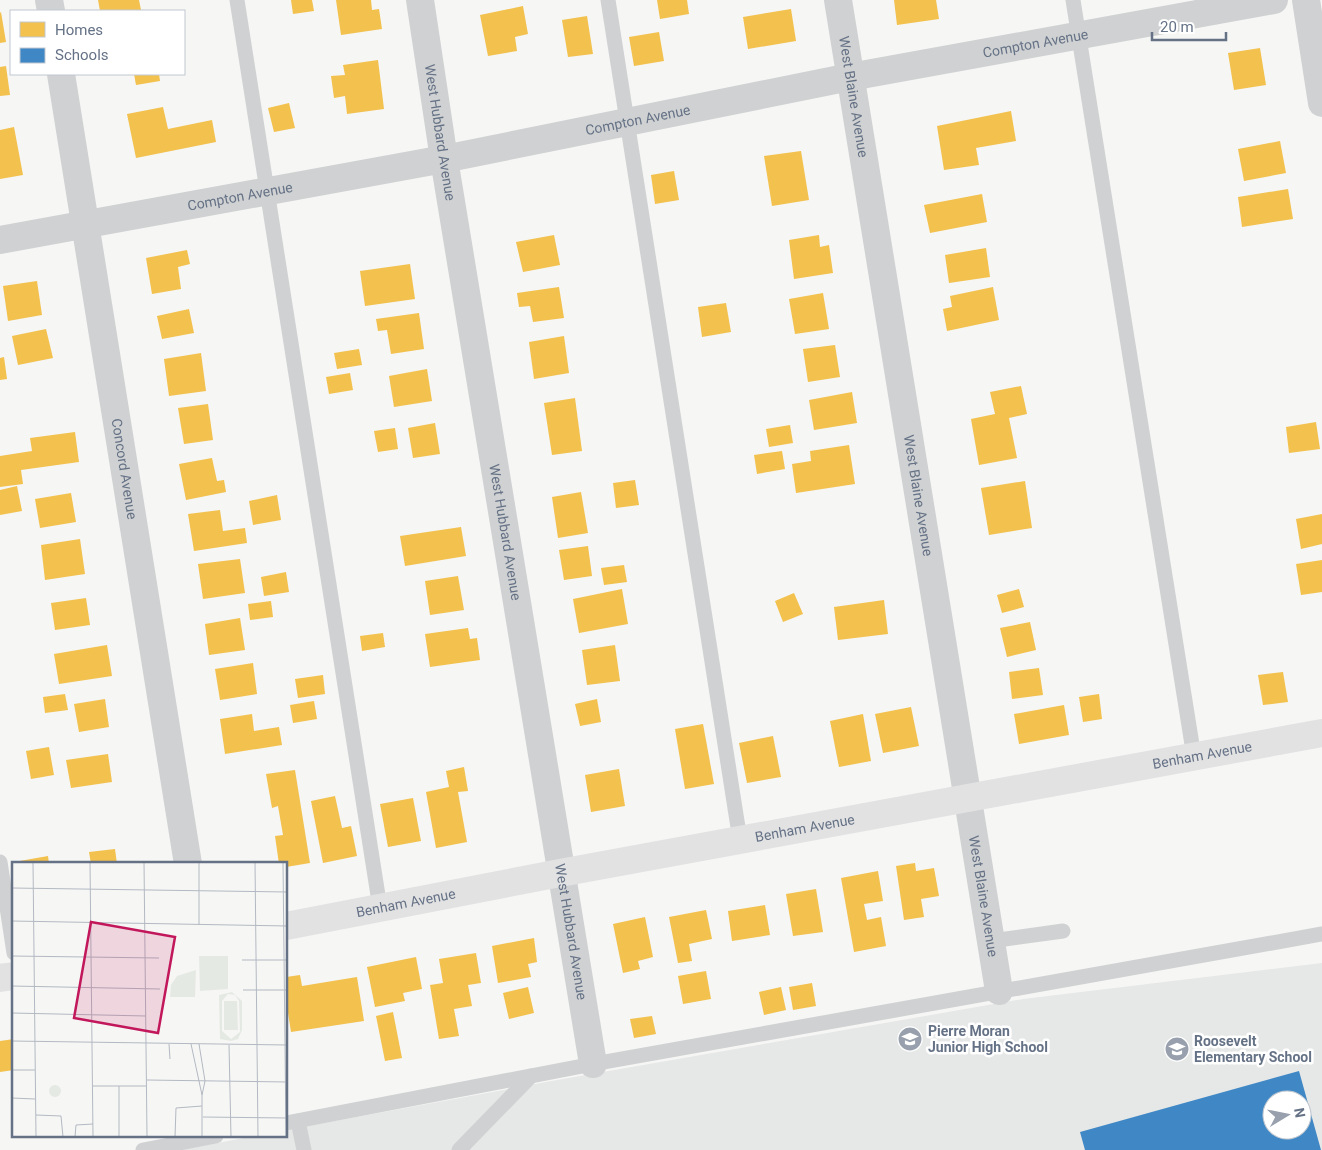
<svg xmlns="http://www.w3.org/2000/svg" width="1322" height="1150" viewBox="0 0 1322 1150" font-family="Roboto,sans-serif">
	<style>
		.built { fill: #e6e7e7; fill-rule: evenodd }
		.homes { fill: #f2c14e }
		.schools { fill: #3f88c5; fill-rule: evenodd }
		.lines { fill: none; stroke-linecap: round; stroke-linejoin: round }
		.lane { stroke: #d0d1d2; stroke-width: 15 }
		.street { stroke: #d0d1d2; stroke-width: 28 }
		.secondary { stroke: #e2e2e3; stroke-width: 28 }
		.labels { text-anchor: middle; stroke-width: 5; stroke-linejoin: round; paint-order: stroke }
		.street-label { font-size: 14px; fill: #657286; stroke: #fff }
		.poi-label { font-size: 14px; font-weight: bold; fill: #657286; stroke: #fff; text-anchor: start }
		.inset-road { fill: none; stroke: #b3b9c2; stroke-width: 1 }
		.view { fill: #c2185b; fill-opacity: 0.15; stroke: #c2185b; stroke-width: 2.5 }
		.inset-edge { fill: none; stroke: #657286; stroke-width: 2.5 }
	</style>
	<rect width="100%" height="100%" fill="#f6f6f5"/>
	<path class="built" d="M1322,963V1150H181L254,1136H286V1130L557,1080L1023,999ZM1272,1100H1302V1130H1272Z"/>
	<g class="homes">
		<polygon points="98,0 139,0 141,10 100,11"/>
		<polygon points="291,0 312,0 314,11 293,14"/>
		<polygon points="336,0 371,0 372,10 379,9 382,29 341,35"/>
		<polygon points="657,0 687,0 689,14 660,19"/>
		<polygon points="894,0 936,0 939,19 897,25"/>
		<polygon points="523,6 528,34 515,37 517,51 488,56 480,15"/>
		<polygon points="791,9 796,41 748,49 743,17"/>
		<polygon points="1,12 6,42 0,43 0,13"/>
		<polygon points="587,16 593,54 568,57 562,20"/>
		<polygon points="659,32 664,61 634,66 629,37"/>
		<polygon points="1260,48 1266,85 1234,90 1228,53"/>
		<polygon points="378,60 384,109 347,114 345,96 334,98 331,76 345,75 343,65"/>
		<polygon points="6,66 10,95 0,96 0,67"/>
		<polygon points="134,74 159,74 160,81 136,85"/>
		<polygon points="289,103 295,128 274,132 268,108"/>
		<polygon points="163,107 168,129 212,120 216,142 136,158 127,114"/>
		<polygon points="1011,111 1016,141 976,148 979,165 944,170 937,126"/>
		<polygon points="14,127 23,175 0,179 0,130"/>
		<polygon points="1280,141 1286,173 1244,181 1238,149"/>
		<polygon points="801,151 809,200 772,206 764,156"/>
		<polygon points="674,171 679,200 655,204 651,175"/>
		<polygon points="1288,189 1293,219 1242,227 1238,197"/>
		<polygon points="982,194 987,222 930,233 924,205"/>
		<polygon points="554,235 560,265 523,272 516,242"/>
		<polygon points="819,235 820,247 829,245 833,273 794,279 789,240"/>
		<polygon points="986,248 990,277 949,283 945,255"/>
		<polygon points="187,250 190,264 178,267 181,289 152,294 146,258"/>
		<polygon points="410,264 415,299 365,306 360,271"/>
		<polygon points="37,281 42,315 8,321 3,286"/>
		<polygon points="559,287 564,318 533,322 530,306 519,307 517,293"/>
		<polygon points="993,287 999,320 947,331 943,309 952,307 950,296"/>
		<polygon points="823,293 829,329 795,334 789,299"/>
		<polygon points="726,303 731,332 702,337 698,307"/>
		<polygon points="189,309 194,333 162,339 157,316"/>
		<polygon points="419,313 424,349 391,354 387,330 378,331 376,319"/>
		<polygon points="46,329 53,358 18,365 12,336"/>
		<polygon points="564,336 569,373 534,379 529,342"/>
		<polygon points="835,345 840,377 808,382 803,349"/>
		<polygon points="359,349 362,365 337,369 334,353"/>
		<polygon points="201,353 206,391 169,396 164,359"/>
		<polygon points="4,357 7,379 0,380 0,358"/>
		<polygon points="427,369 432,401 394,407 389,376"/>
		<polygon points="350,373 353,390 329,394 326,377"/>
		<polygon points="1021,386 1027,414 1009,418 1017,458 979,465 971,419 995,414 990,392"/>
		<polygon points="852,392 857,423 814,430 809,400"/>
		<polygon points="575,398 582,451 552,455 544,403"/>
		<polygon points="208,404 213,440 184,444 178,408"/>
		<polygon points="1316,422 1320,449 1289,453 1286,427"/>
		<polygon points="435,423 440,454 413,458 408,428"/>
		<polygon points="790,425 793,443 769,447 766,429"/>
		<polygon points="395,428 398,449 378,452 374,431"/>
		<polygon points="75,432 79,462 21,470 23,484 0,487 0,456 32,451 30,438"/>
		<polygon points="849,445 855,484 796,493 792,464 811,461 810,451"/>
		<polygon points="782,451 785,469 757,474 754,455"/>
		<polygon points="212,458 217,481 224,480 226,492 186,500 179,464"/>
		<polygon points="635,480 639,505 616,508 613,483"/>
		<polygon points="1025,481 1032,528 989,535 981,488"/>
		<polygon points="17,486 22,511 0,515 0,490"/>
		<polygon points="581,492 588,533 558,538 552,497"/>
		<polygon points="71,493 76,522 40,528 35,499"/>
		<polygon points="277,495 281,520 253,525 249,501"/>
		<polygon points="220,510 223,531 245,528 247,543 194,551 188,514"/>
		<polygon points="1322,514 1322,544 1301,549 1296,519"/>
		<polygon points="461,527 466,556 405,566 400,536"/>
		<polygon points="80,539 85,574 45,580 41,545"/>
		<polygon points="588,546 592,576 564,580 559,550"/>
		<polygon points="240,559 245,593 203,599 198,564"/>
		<polygon points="1322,560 1322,592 1301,595 1296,564"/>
		<polygon points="624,565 627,582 604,585 601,568"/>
		<polygon points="286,572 289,592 264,596 261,577"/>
		<polygon points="458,576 464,610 430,615 425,581"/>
		<polygon points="622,589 628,624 579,633 573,599"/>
		<polygon points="1019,589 1024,607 1002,613 997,595"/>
		<polygon points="794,593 803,614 783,622 775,601"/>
		<polygon points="86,598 90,625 55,630 51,603"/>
		<polygon points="884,600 888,634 838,640 834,607"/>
		<polygon points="271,601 273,617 250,620 248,604"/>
		<polygon points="240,618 245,650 209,655 205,624"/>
		<polygon points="1030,622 1036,650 1007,657 1000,628"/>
		<polygon points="468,628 470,639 477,638 480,660 430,667 425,634"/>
		<polygon points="383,633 385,647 362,651 360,636"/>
		<polygon points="107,645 112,676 59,684 54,654"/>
		<polygon points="615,645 620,681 587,685 582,650"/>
		<polygon points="253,663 257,694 220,700 215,669"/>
		<polygon points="1039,668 1043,695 1012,699 1009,672"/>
		<polygon points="1283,672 1288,702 1263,705 1258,675"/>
		<polygon points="323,675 325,694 298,698 295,679"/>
		<polygon points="65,694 68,710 45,713 43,697"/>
		<polygon points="1099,694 1102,719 1083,722 1079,697"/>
		<polygon points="105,699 109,727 79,732 74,704"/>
		<polygon points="597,699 601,722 580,726 575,704"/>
		<polygon points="314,701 317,719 293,723 290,705"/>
		<polygon points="1064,705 1069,735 1019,744 1014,714"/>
		<polygon points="911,707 919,746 883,753 875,714"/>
		<polygon points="252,714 254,731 279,727 282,745 225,754 220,719"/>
		<polygon points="863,714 871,761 839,767 830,721"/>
		<polygon points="703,724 714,784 685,789 675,729"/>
		<polygon points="773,736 781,777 747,783 739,743"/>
		<polygon points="49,747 54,775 31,779 26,751"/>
		<polygon points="108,754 112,782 71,788 66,760"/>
		<polygon points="464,767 468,791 458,792 467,842 436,848 426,792 449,787 446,771"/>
		<polygon points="619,769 625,806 591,812 585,775"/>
		<polygon points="295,770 310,863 286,867 286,864 279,864 275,836 283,835 278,806 272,808 266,774"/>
		<polygon points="335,796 342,828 351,826 357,856 323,863 311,801"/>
		<polygon points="413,798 421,841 388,847 380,804"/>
		<polygon points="115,849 117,864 91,864 89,852"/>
		<polygon points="48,856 49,864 15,864 14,862"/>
		<polygon points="915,863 916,871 934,868 939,896 921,899 924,917 904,920 896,866"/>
		<polygon points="878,871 883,901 864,904 867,920 881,917 886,946 854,952 841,878"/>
		<polygon points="816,889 823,932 793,936 786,894"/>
		<polygon points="765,905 770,935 732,941 728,911"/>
		<polygon points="706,910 712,939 689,944 692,961 678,963 669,917"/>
		<polygon points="645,917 653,957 638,961 640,969 623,973 613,924"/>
		<polygon points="534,938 537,962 528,964 531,977 498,983 492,946"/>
		<polygon points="476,953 481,983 468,985 472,1006 454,1009 459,1036 439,1039 430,985 443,983 439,959"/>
		<polygon points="416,957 422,989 403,993 405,1001 375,1007 367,967"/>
		<polygon points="706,971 711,999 683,1004 678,976"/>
		<polygon points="300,975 302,986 357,977 364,1021 291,1032 286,1000 286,977"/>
		<polygon points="812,983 816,1006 793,1010 789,987"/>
		<polygon points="528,987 534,1013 509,1019 503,993"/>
		<polygon points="781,987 786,1010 764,1015 759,992"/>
		<polygon points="393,1012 402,1058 385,1061 376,1016"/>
		<polygon points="652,1016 656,1034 634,1038 630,1019"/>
		<polygon points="14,1039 14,1070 0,1072 0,1041"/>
	</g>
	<path class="schools" d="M1299,1071L1321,1150H1085L1080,1132ZM1272,1100H1302V1130H1272Z"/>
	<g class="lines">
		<g class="lane">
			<polyline points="237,0 380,908"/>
			<polyline points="608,0 740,840"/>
			<polyline points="1073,0 1194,757"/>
			<polyline points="0,862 14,953"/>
			<polyline points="991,941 1063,931"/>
			<polyline points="298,1121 304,1150"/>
			<polyline points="286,1123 593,1064 1322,934"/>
			<polyline points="143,1150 216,1136"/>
			<polyline points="459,1150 531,1076"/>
		</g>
		<g class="street">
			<polyline points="49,0 51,11"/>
			<path id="s1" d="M420,0L444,159L593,1064"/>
			<path id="s2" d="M838,0L999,991"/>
			<polyline points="1306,0 1322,103"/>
			<path id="s3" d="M61,74L188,864"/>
			<path id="s4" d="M0,240L444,159L850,77L1274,0"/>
		</g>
		<g class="secondary">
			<path id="s5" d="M286,926L560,873L1322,733"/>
			<polyline points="0,978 14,976"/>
		</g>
	</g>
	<defs>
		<symbol id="school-disc" viewBox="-11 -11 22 22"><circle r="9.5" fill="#98a0ad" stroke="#fff"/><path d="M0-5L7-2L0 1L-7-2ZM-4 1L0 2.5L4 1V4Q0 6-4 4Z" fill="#fff"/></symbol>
	</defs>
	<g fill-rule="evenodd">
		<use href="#school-disc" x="896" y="1025" width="28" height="28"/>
		<use href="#school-disc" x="1163" y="1035" width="28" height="28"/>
	</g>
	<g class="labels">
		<g class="street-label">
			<text dy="5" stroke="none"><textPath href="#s4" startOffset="1054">Compton Avenue</textPath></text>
			<text dy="5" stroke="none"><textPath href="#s2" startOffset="98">West Blaine Avenue</textPath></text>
			<text dy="5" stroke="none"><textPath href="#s4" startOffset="649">Compton Avenue</textPath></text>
			<text dy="5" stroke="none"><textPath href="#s1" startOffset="134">West Hubbard Avenue</textPath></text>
			<text dy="5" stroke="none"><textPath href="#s4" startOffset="244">Compton Avenue</textPath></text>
			<text dy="5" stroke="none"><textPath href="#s3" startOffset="400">Concord Avenue</textPath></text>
			<text dy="5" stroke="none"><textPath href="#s2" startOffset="502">West Blaine Avenue</textPath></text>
			<text dy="5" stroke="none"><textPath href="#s1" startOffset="539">West Hubbard Avenue</textPath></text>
			<text dy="5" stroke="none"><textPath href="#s5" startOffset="932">Benham Avenue</textPath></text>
			<text dy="5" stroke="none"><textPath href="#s5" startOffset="528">Benham Avenue</textPath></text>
			<text dy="5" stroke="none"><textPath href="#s2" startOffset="908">West Blaine Avenue</textPath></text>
			<text dy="5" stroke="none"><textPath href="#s5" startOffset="122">Benham Avenue</textPath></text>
			<text dy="5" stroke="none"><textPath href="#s1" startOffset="944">West Hubbard Avenue</textPath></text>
		</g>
		<g class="poi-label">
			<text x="928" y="1036">Pierre Moran<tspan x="928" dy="16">Junior High School</tspan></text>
			<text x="1194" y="1046">Roosevelt<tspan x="1194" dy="16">Elementary School</tspan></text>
		</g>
	</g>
	<g transform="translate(12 862)">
		<rect width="275" height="275" fill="#f6f6f5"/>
		<path d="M187,94H216V127L188,129ZM184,108L183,135H158L159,123L165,114ZM220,130L230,139V168L226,177L219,179L208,177L207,133ZM216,132L223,133L227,139L228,170L219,177L210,169V139ZM212,139H225L226,168H212ZM37 229a6 6 0 1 1 12 0a6 6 0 1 1-12 0Z" fill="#e5e9e3" fill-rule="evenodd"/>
		<path class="inset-road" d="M21,0L24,275M78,0L81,275M132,0L135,275M187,0V63M243,0L246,275M271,0L274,275M0,26L275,30M0,59L275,64M0,94L147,96M230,98H275M0,124L148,127M231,128H275M0,151L134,154M0,179L275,183M157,182L158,197M179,182L190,233L193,219L187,182M217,183L219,275M0,208H23M135,218L275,220M81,224H135M107,224V275M190,233V275M0,236L23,237M24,253L49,254L51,275M191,255L275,256M63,275L64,263L81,262M163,275L164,246L190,244"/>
		<path class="view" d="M79,60L163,75L146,171L62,156Z"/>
		<rect width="275" height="275" class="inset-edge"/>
	</g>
	<rect x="10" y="10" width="175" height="65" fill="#ffffff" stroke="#c1c7cf"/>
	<rect x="20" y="22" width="25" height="15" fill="#f2c14e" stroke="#c1c7cf"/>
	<text x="55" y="35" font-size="15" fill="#657286">Homes</text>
	<rect x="20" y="48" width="25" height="15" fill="#3f88c5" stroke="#c1c7cf"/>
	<text x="55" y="60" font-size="15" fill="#657286">Schools</text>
	<g transform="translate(1287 1115) rotate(80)"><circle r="24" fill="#ffffff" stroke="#c1c7cf"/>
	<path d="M0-4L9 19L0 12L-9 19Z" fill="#98a0ad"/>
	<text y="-8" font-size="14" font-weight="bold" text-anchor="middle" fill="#657286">N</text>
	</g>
	<path d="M1152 32v8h74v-8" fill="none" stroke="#657286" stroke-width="2.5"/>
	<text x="1160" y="32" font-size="15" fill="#657286" stroke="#ffffff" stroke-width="4" paint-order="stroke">20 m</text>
</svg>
